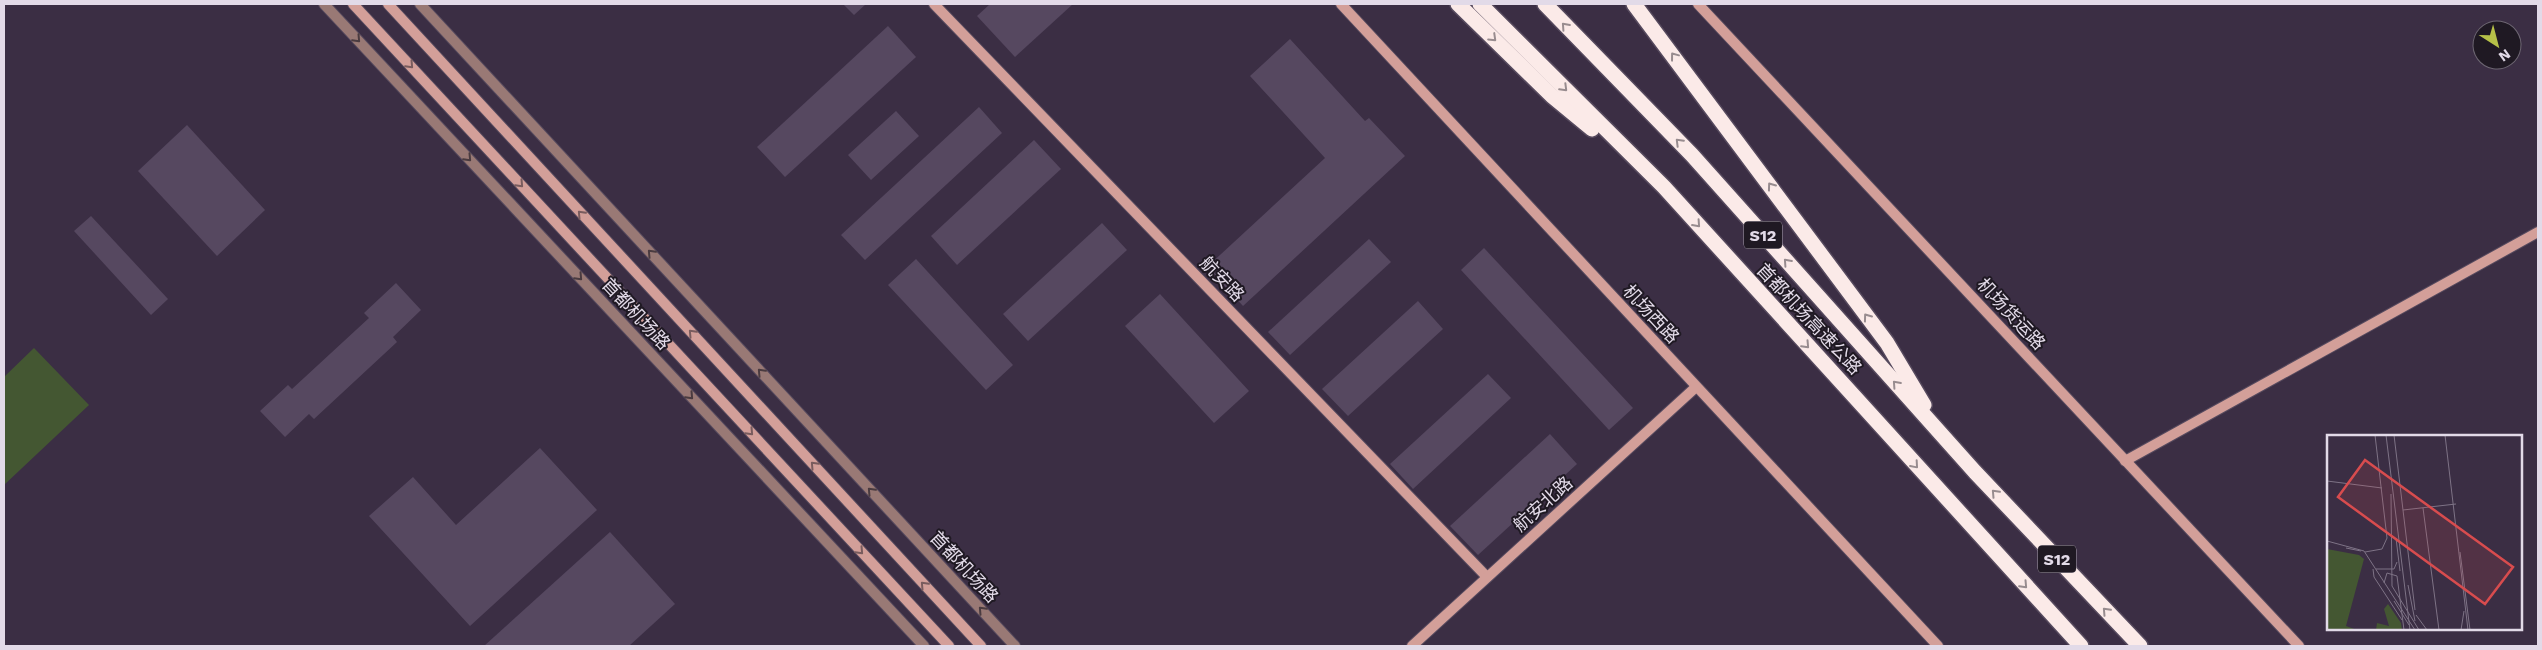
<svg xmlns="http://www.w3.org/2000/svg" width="2542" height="650" viewBox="0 0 2542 650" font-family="'Work Sans','Noto Sans SC',sans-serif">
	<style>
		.green { fill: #445732 }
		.building { fill: #564860 }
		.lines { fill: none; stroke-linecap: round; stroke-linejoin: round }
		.street-casing { stroke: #564a5e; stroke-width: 12 }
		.secondary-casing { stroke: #564a5e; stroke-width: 12 }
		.highway-casing { stroke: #564a5e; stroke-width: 18 }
		.street { stroke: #997975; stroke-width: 10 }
		.secondary { stroke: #d39f99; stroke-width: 10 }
		.highway { stroke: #fbeae8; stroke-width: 15 }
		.oneway { stroke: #988c8f }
		.oneway2 { stroke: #4a3b40 }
		.oneway3 { stroke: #795c5e }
		.labels { text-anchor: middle; stroke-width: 4; stroke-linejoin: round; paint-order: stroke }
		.shield { fill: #1f1923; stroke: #a8a0ad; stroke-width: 1 }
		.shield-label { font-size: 16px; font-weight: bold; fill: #e2dae8 }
		.street-label { font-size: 18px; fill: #e2dae8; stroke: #1f1923 }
		.inset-road { fill: none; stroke: #7e7386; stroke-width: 1 }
		.view { fill: #d84c4e; fill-opacity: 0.15; stroke: #d84c4e; stroke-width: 2.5 }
		.inset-edge { fill: none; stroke: #e2dae8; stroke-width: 2.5 }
	</style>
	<rect width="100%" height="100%" fill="#3b2e44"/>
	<polygon class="green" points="34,348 89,405 4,485 4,377"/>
	<g class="building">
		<polygon points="843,4 866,4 854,15"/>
		<polygon points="990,4 1073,4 1015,57 977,16"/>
		<polygon points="888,26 916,57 785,177 757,147"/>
		<polygon points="1290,39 1365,121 1369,118 1405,156 1243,306 1207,267 1325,158 1250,76"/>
		<polygon points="979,107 1002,133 865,260 841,235"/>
		<polygon points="896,111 919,136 871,180 848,155"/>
		<polygon points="187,125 265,210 217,256 138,171"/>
		<polygon points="1034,140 1061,169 957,265 931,236"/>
		<polygon points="91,216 168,299 151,315 74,231"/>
		<polygon points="1102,223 1127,250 1028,341 1003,314"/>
		<polygon points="1369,239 1391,262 1290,355 1268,332"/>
		<polygon points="1484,248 1633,408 1609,430 1461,270"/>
		<polygon points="916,259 1013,365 986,390 888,285"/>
		<polygon points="396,283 421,310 393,337 397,342 314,419 309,414 285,437 260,411 288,385 292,389 369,318 364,313"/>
		<polygon points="1160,294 1249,391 1214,423 1125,326"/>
		<polygon points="1418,301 1443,329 1348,416 1322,389"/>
		<polygon points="1488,374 1511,398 1413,489 1390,464"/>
		<polygon points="1550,434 1577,464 1478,555 1450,526"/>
		<polygon points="540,448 597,510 470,626 369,516 413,477 456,525"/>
		<polygon points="610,532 675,604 629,646 484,646"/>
	</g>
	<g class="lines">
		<defs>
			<g id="street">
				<polyline points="324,4 924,646"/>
				<polyline points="420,4 1015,646"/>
			</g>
			<g id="secondary">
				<polyline points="353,4 949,646"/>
				<polyline points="388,4 981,646"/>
				<polyline points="934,4 1487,577"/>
				<polyline points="1341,4 1938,646"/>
				<polyline points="1698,4 2299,646"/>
				<polyline points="2125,461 2538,232"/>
				<polyline points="1412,646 1696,387"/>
			</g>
			<g id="highway">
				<polyline points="1458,4 1552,96 1592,129"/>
				<polyline points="1480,4 1664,187 2081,646"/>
				<polyline points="1545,4 1692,155 1975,472 2140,646"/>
				<polyline points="1634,4 1887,343 1924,405"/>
			</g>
		</defs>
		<use href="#street" class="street-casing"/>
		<use href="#secondary" class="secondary-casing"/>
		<use href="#highway" class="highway-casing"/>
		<use href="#street" class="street"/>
		<use href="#secondary" class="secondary"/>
		<use href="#highway" class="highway"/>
	</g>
	<defs><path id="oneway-chevron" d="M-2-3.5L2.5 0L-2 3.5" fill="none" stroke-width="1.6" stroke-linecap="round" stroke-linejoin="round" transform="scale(1.25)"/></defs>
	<g class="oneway">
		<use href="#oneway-chevron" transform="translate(1565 26) rotate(-132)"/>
		<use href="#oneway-chevron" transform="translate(1493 38) rotate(44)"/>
		<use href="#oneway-chevron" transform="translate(1674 56) rotate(-127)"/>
		<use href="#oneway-chevron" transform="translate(1564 88) rotate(45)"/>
		<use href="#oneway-chevron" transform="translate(1679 142) rotate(-135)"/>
		<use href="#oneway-chevron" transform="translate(1771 186) rotate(-126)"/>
		<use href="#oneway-chevron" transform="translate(1697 224) rotate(48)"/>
		<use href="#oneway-chevron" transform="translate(1787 262) rotate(-132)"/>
		<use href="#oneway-chevron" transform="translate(1867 317) rotate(-126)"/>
		<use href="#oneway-chevron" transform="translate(1806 345) rotate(47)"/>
		<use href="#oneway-chevron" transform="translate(1896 384) rotate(-132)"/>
		<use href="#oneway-chevron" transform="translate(1915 465) rotate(49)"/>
		<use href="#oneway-chevron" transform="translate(1995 493) rotate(-133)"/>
		<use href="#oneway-chevron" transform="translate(2024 585) rotate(47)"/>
		<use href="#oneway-chevron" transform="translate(2106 611) rotate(-133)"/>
	</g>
	<g class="oneway2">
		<use href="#oneway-chevron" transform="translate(357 39) rotate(47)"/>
		<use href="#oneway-chevron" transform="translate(468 158) rotate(47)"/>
		<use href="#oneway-chevron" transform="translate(651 253) rotate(-133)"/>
		<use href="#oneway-chevron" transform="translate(579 277) rotate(47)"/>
		<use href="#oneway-chevron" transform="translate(761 372) rotate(-133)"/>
		<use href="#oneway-chevron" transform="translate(690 396) rotate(47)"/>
		<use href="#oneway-chevron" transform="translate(871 491) rotate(-133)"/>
		<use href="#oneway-chevron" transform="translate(982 610) rotate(-133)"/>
	</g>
	<g class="oneway3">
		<use href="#oneway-chevron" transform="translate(410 65) rotate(47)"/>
		<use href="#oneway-chevron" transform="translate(520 184) rotate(47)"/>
		<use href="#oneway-chevron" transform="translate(581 214) rotate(-133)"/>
		<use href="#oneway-chevron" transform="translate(692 333) rotate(-133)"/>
		<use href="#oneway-chevron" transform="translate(750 432) rotate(47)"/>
		<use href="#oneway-chevron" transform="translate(814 465) rotate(-133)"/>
		<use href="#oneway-chevron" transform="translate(860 551) rotate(47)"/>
		<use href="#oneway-chevron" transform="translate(924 585) rotate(-133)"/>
	</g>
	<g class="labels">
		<g class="shield">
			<rect x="1744" y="221.5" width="38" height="27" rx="4"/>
			<rect x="2038" y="545.5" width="38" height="27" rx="4"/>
		</g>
		<g class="shield-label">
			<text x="1763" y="241">S12</text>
			<text x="2057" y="565">S12</text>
		</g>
		<g class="street-label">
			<text transform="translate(1222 279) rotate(46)" y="6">航安路</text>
			<text transform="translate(636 314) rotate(47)" y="6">首都机场路</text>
			<text transform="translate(1651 314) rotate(47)" y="6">机场西路</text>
			<text transform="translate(2011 314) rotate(47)" y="6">机场货运路</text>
			<text transform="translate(1809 319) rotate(47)" y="6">首都机场高速公路</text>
			<text transform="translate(1543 504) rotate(-42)" y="6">航安北路</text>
			<text transform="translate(964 567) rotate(47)" y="6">首都机场路</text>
		</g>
	</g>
	<g transform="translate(2327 435)">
		<rect width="195" height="195" fill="#3b2e44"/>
		<path d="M0,114L32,120L37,124L19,191L30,195H0ZM61,169L74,188L75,195H49L50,188L62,191L57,174Z" fill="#445732"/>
		<path class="inset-road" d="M59,0L83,195M67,0L88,175M118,0L141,195M0,46L55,53M64,59L65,151L92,195M96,73L112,195M76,75L129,69M69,103L73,136M0,106L37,116L88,195M19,113L34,116M38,117L55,114L60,103L48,0M133,117L143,195M46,134L47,142L75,185M49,134H67L70,127M57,148L60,138L70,141L77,195M81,150L88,186M67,166L82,190M89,180L100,195M134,195L137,176"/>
		<path class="view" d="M38,25L186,132L158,169L11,62Z"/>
		<rect width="195" height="195" class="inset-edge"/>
	</g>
	<rect width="2542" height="650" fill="none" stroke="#e2dae8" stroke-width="10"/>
	<g transform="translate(2497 45) rotate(144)"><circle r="24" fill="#1f1923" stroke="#6d6672"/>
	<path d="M0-4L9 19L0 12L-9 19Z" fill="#b6c148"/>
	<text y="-8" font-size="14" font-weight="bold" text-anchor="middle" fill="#e2dae8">N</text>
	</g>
</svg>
